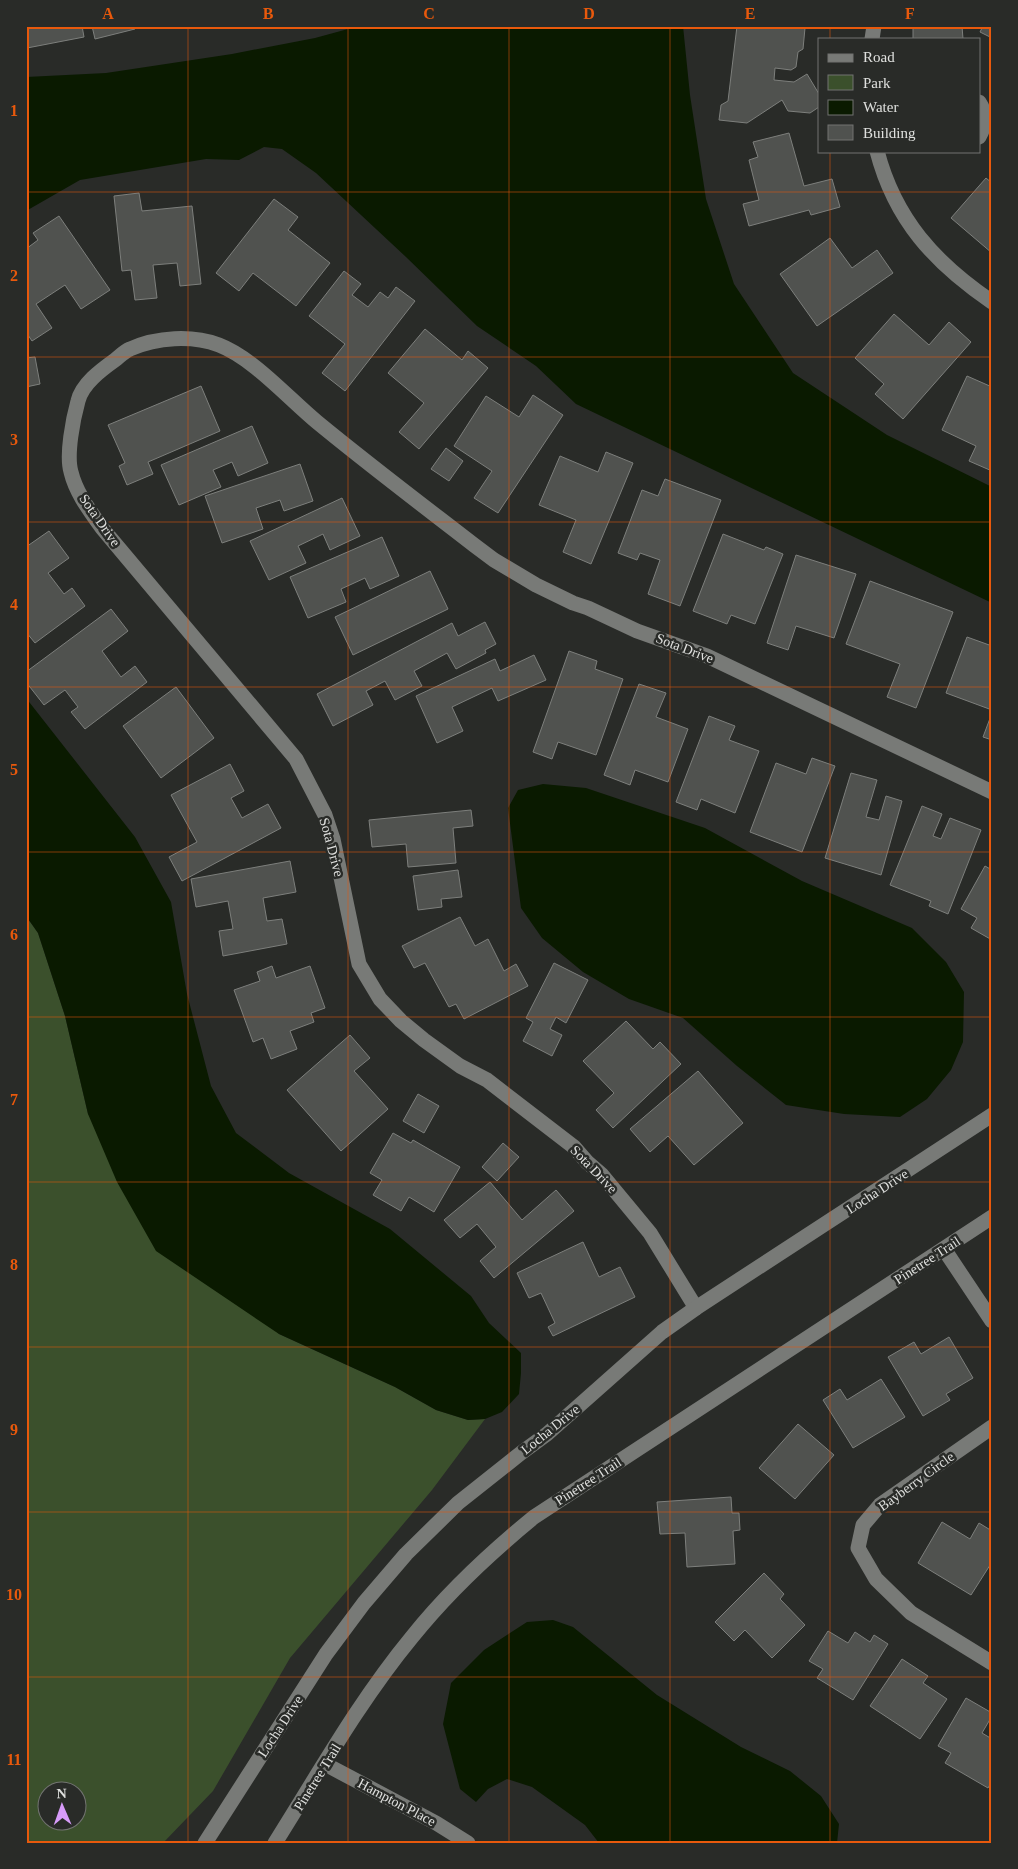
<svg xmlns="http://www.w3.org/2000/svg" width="1018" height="1869" viewBox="0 0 1018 1869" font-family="'Times New Roman',serif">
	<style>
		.green { fill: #3b502c; fill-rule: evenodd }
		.water { fill: #0a1a00 }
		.building { fill: #50524f; stroke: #7d7f7c }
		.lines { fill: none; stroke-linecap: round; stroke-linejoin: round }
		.minor { stroke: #787a77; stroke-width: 15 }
		.grid { fill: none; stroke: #e8590c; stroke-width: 1; stroke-opacity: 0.55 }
		.labels { text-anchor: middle; stroke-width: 5; stroke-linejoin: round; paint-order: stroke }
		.street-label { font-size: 14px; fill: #dfe0de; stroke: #292b28 }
		.neatline { fill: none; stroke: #e8590c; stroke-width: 2 }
		.grid-label { font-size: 16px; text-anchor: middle; font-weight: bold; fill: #e8590c }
	</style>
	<rect width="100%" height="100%" fill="#292b28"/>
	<path class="green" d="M26,916L38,933L65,1016L88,1114L279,1334L395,1387L436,1410L468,1420L485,1419L432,1490L290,1658L213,1791L163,1843H26ZM48,1792H78V1822H48Z"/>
	<g class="water">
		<polygon points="359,26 683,26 690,95 706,199 734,284 793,373 887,435 992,487 992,603 576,404 536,366 477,326 406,257 316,173 282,149 264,147 239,160 206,159 80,180 26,211 26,77 106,73 232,54 315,38"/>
		<polygon points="26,698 135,837 171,902 187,994 211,1086 236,1133 289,1173 390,1229 471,1296 489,1323 521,1353 521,1373 519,1394 502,1412 485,1419 468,1420 436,1410 395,1387 279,1334 156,1251 117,1182 88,1114 65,1016 38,933 26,916"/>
		<polygon points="543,784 586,788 705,828 802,881 912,928 946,962 964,992 963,1042 951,1070 927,1099 900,1117 844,1114 786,1105 737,1066 683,1018 629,999 583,972 542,938 521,908 508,808 518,790"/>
		<polygon points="553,1620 573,1627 657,1695 741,1747 790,1771 821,1796 839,1824 837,1843 599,1843 585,1825 532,1787 507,1779 488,1789 476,1802 460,1789 443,1724 451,1683 484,1650 527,1622"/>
	</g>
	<g class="building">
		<polygon points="26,26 82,26 84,37 27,48"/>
		<polygon points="92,26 135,26 135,29 95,39"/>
		<polygon points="737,26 786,26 805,28 803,49 798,52 796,67 791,70 775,68 774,80 794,82 807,74 819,94 819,107 810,113 788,111 782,100 747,123 719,120 721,105 728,101"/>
		<polygon points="913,26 962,26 963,39 913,39"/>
		<polygon points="983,26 992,26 992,38 980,32"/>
		<polygon points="789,133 804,186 832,179 840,207 811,215 809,210 749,226 743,204 759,200 749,160 758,157 753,142"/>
		<polygon points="986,178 992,183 992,253 951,218"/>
		<polygon points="139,193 142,211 192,206 201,284 180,286 177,263 153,265 157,298 135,300 131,270 122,271 114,196"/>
		<polygon points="274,199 298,217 288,230 330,263 296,306 253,273 239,291 216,273"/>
		<polygon points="59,216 110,290 81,309 65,285 36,304 52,328 32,341 26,332 26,249 38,240 33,233"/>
		<polygon points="830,238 852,268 877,250 893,273 817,326 780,274"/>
		<polygon points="344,271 361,284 352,295 368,307 380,292 388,298 396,287 415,301 345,391 322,373 345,344 309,316"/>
		<polygon points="894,314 929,345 949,322 971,342 903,419 875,394 884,384 855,358"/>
		<polygon points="425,329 462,360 468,351 488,368 419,449 399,432 424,403 388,373"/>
		<polygon points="35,357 40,384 26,387 26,358"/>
		<polygon points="967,376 992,387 992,471 969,461 976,446 942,430"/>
		<polygon points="201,386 220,431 148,462 153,474 127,485 119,466 125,463 108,425"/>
		<polygon points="533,395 563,415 498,513 474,498 492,471 454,446 486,396 519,417"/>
		<polygon points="252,426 268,463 238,476 232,462 213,470 221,487 179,505 161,465"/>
		<polygon points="446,448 463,461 449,481 431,469"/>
		<polygon points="606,452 633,463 591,564 563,552 576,520 539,505 560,456 598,472"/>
		<polygon points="300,464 313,501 284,511 280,500 256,508 263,529 222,543 205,496"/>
		<polygon points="665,479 721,500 680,606 648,594 660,560 640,553 637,560 618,553 642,490 658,496"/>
		<polygon points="342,498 360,536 330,550 323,534 298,546 306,563 269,580 250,541"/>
		<polygon points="49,531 69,558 48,573 64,594 72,588 85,606 35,643 26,632 26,547"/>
		<polygon points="723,534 764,550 766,547 783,554 755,624 731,615 727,624 693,611"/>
		<polygon points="382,537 399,576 370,589 365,578 341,589 346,602 308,618 290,577"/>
		<polygon points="796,555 856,574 834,638 796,626 788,650 767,643"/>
		<polygon points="430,571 448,609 353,655 335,617"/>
		<polygon points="870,581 953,612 916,708 887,697 900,664 846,644"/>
		<polygon points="111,609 128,631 102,651 121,677 135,666 147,682 85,729 71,712 78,707 65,690 44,705 26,682 26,672"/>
		<polygon points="485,622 496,644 485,650 486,653 456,669 447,653 414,671 422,686 395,700 385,681 366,691 373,705 333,726 317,694 452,623 458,636"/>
		<polygon points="967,637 992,646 992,710 946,693"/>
		<polygon points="569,651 597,661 595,669 623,679 596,755 558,742 552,759 533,752"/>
		<polygon points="534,655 546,680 498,701 492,688 452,707 463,731 437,743 416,696 495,659 500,671"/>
		<polygon points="639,684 666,693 656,717 688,729 668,782 635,770 630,785 604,775"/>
		<polygon points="176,687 214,738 161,778 123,726"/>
		<polygon points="992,713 992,740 983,737"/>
		<polygon points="709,716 735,726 729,740 759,751 735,813 701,799 697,810 676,802"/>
		<polygon points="812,758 835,766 802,852 750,832 776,763 806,774"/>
		<polygon points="230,764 244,791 231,798 242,818 268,804 281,828 182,881 169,857 197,842 171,795"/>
		<polygon points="851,773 877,780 866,817 879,820 886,796 902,801 881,875 825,858"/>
		<polygon points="922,806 942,814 933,836 941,839 950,818 981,830 948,914 929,906 931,901 890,885"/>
		<polygon points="471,810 473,826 453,828 456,863 408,867 406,844 372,847 369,820"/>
		<polygon points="290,861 296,892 263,898 267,921 282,919 287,944 223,956 219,931 233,929 228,901 196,907 191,879"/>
		<polygon points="985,866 992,870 992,940 971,928 977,918 961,909"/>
		<polygon points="458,870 462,897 441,899 442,907 418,910 413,876"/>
		<polygon points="460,917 475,946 488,939 504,971 516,964 528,986 464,1019 456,1004 449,1007 425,963 414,968 402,946"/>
		<polygon points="554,963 588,980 566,1023 556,1017 550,1029 562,1035 552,1056 523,1041 533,1022 526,1018"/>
		<polygon points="272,966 276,978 310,966 325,1008 311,1013 314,1022 290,1031 297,1049 271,1059 263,1038 253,1042 234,990 260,981 257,972"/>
		<polygon points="626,1021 653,1049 660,1042 681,1064 613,1128 596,1110 614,1093 583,1061"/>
		<polygon points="350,1035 370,1058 354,1071 388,1109 341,1151 287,1090"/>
		<polygon points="698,1071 743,1123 694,1165 668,1136 650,1152 630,1129"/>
		<polygon points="418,1094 439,1106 424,1133 403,1121"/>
		<polygon points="393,1133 411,1143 413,1140 460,1167 434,1212 409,1197 401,1211 373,1195 382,1180 370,1173"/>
		<polygon points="503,1143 519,1157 497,1181 482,1167"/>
		<polygon points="490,1182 522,1220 556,1190 574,1211 494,1278 480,1261 496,1247 477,1224 460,1238 444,1220"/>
		<polygon points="583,1242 599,1277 620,1267 635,1297 553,1336 548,1327 555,1323 541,1293 529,1298 517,1273"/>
		<polygon points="949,1337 973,1378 946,1394 950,1400 923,1416 888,1357 914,1342 921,1354"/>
		<polygon points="881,1379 905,1417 853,1448 823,1400 840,1389 847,1400"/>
		<polygon points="798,1424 834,1455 795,1499 759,1468"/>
		<polygon points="731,1497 732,1513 739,1513 740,1530 733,1531 735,1564 687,1567 685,1533 660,1534 657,1502"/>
		<polygon points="942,1522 970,1539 979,1523 992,1531 992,1562 971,1595 918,1563"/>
		<polygon points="764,1573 784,1594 780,1599 805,1625 772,1658 745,1630 734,1641 715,1622"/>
		<polygon points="828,1631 848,1643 855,1632 870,1642 874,1635 888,1644 853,1700 817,1678 823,1669 809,1661"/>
		<polygon points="902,1659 928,1676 923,1683 947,1699 920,1739 870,1706"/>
		<polygon points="966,1698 992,1713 992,1716 982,1733 992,1739 992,1781 988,1788 945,1763 951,1753 938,1746"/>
	</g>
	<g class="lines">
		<g class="minor">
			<polyline points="872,39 874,26"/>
			<path d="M979,102C987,114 986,125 979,137"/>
			<path d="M877,151C895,220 935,263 992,302"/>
			<polyline points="944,1249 992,1321"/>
			<path d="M696,1308L650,1233L602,1175L587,1162L574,1147L487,1080L460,1066L424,1040L401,1021L380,999L359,964L333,839L325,815L296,759L102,528C90,511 76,493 71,472C66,455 73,419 78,401C82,384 101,370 115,360C120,356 125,351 130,349C157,337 192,335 219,345C253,358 288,398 317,422C368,464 421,504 474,545L494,560L536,585L573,603L588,608L637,631L707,656L992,792"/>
			<polyline points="992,1427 880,1505 863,1525 858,1548 876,1579 911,1613 992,1663"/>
			<polyline points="325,1764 436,1823 468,1843"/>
			<polyline points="205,1843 326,1654 364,1603 406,1554 458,1503 521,1453 547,1434 662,1332 696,1308 992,1115"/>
			<path d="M275,1843C319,1773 360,1700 412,1637C448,1592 490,1553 534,1517L992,1217"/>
		</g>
	</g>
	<path class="grid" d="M188,26V1843M348,26V1843M509,26V1843M670,26V1843M830,26V39M830,151V1843M26,192H992M26,357H992M26,522H992M26,687H992M26,852H992M26,1017H992M26,1182H992M26,1347H992M26,1512H992M26,1677H992"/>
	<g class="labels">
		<g class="street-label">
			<text transform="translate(100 520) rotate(55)" y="5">Sota Drive</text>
			<text transform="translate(685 648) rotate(21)" y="5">Sota Drive</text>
			<text transform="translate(332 847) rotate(75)" y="5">Sota Drive</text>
			<text transform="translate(594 1169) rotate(46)" y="5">Sota Drive</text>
			<text transform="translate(877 1191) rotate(-33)" y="5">Locha Drive</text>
			<text transform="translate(927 1260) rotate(-33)" y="5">Pinetree Trail</text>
			<text transform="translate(550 1429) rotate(-39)" y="5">Locha Drive</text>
			<text transform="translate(588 1481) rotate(-33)" y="5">Pinetree Trail</text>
			<text transform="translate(916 1481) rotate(-36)" y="5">Bayberry Circle</text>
			<text transform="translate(280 1726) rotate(-57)" y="5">Locha Drive</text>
			<text transform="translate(317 1777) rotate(-58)" y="5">Pinetree Trail</text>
			<text transform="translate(397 1802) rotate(28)" y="5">Hampton Place</text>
		</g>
	</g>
	<rect width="1018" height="1869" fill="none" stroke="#292b28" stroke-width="55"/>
	<rect x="818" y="38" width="162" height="115" fill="#292b28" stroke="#727371"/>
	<rect x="828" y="54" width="25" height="8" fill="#787a77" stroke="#727371"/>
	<text x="863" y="62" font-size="15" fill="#dfe0de">Road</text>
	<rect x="828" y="75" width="25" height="15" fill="#3b502c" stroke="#727371"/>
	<text x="863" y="88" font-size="15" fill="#dfe0de">Park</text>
	<rect x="828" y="100" width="25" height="15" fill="#0a1a00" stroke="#727371"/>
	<text x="863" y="112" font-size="15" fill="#dfe0de">Water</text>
	<rect x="828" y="125" width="25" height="15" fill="#50524f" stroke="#727371"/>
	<text x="863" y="138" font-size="15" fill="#dfe0de">Building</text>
	<g transform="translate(62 1806) rotate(358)"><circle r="24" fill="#292b28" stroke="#727371"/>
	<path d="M0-4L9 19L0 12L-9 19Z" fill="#d79bf9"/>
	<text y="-8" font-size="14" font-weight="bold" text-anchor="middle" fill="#dfe0de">N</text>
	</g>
	<rect x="28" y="28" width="962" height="1814" class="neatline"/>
	<g class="grid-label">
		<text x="108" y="19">A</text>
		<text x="268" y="19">B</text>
		<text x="429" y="19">C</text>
		<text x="589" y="19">D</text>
		<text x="750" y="19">E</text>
		<text x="910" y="19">F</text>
		<text x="14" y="116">1</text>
		<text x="14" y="281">2</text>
		<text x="14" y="445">3</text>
		<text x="14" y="610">4</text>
		<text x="14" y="775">5</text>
		<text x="14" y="940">6</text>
		<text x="14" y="1105">7</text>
		<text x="14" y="1270">8</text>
		<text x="14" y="1435">9</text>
		<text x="14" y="1600">10</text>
		<text x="14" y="1765">11</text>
	</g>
</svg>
